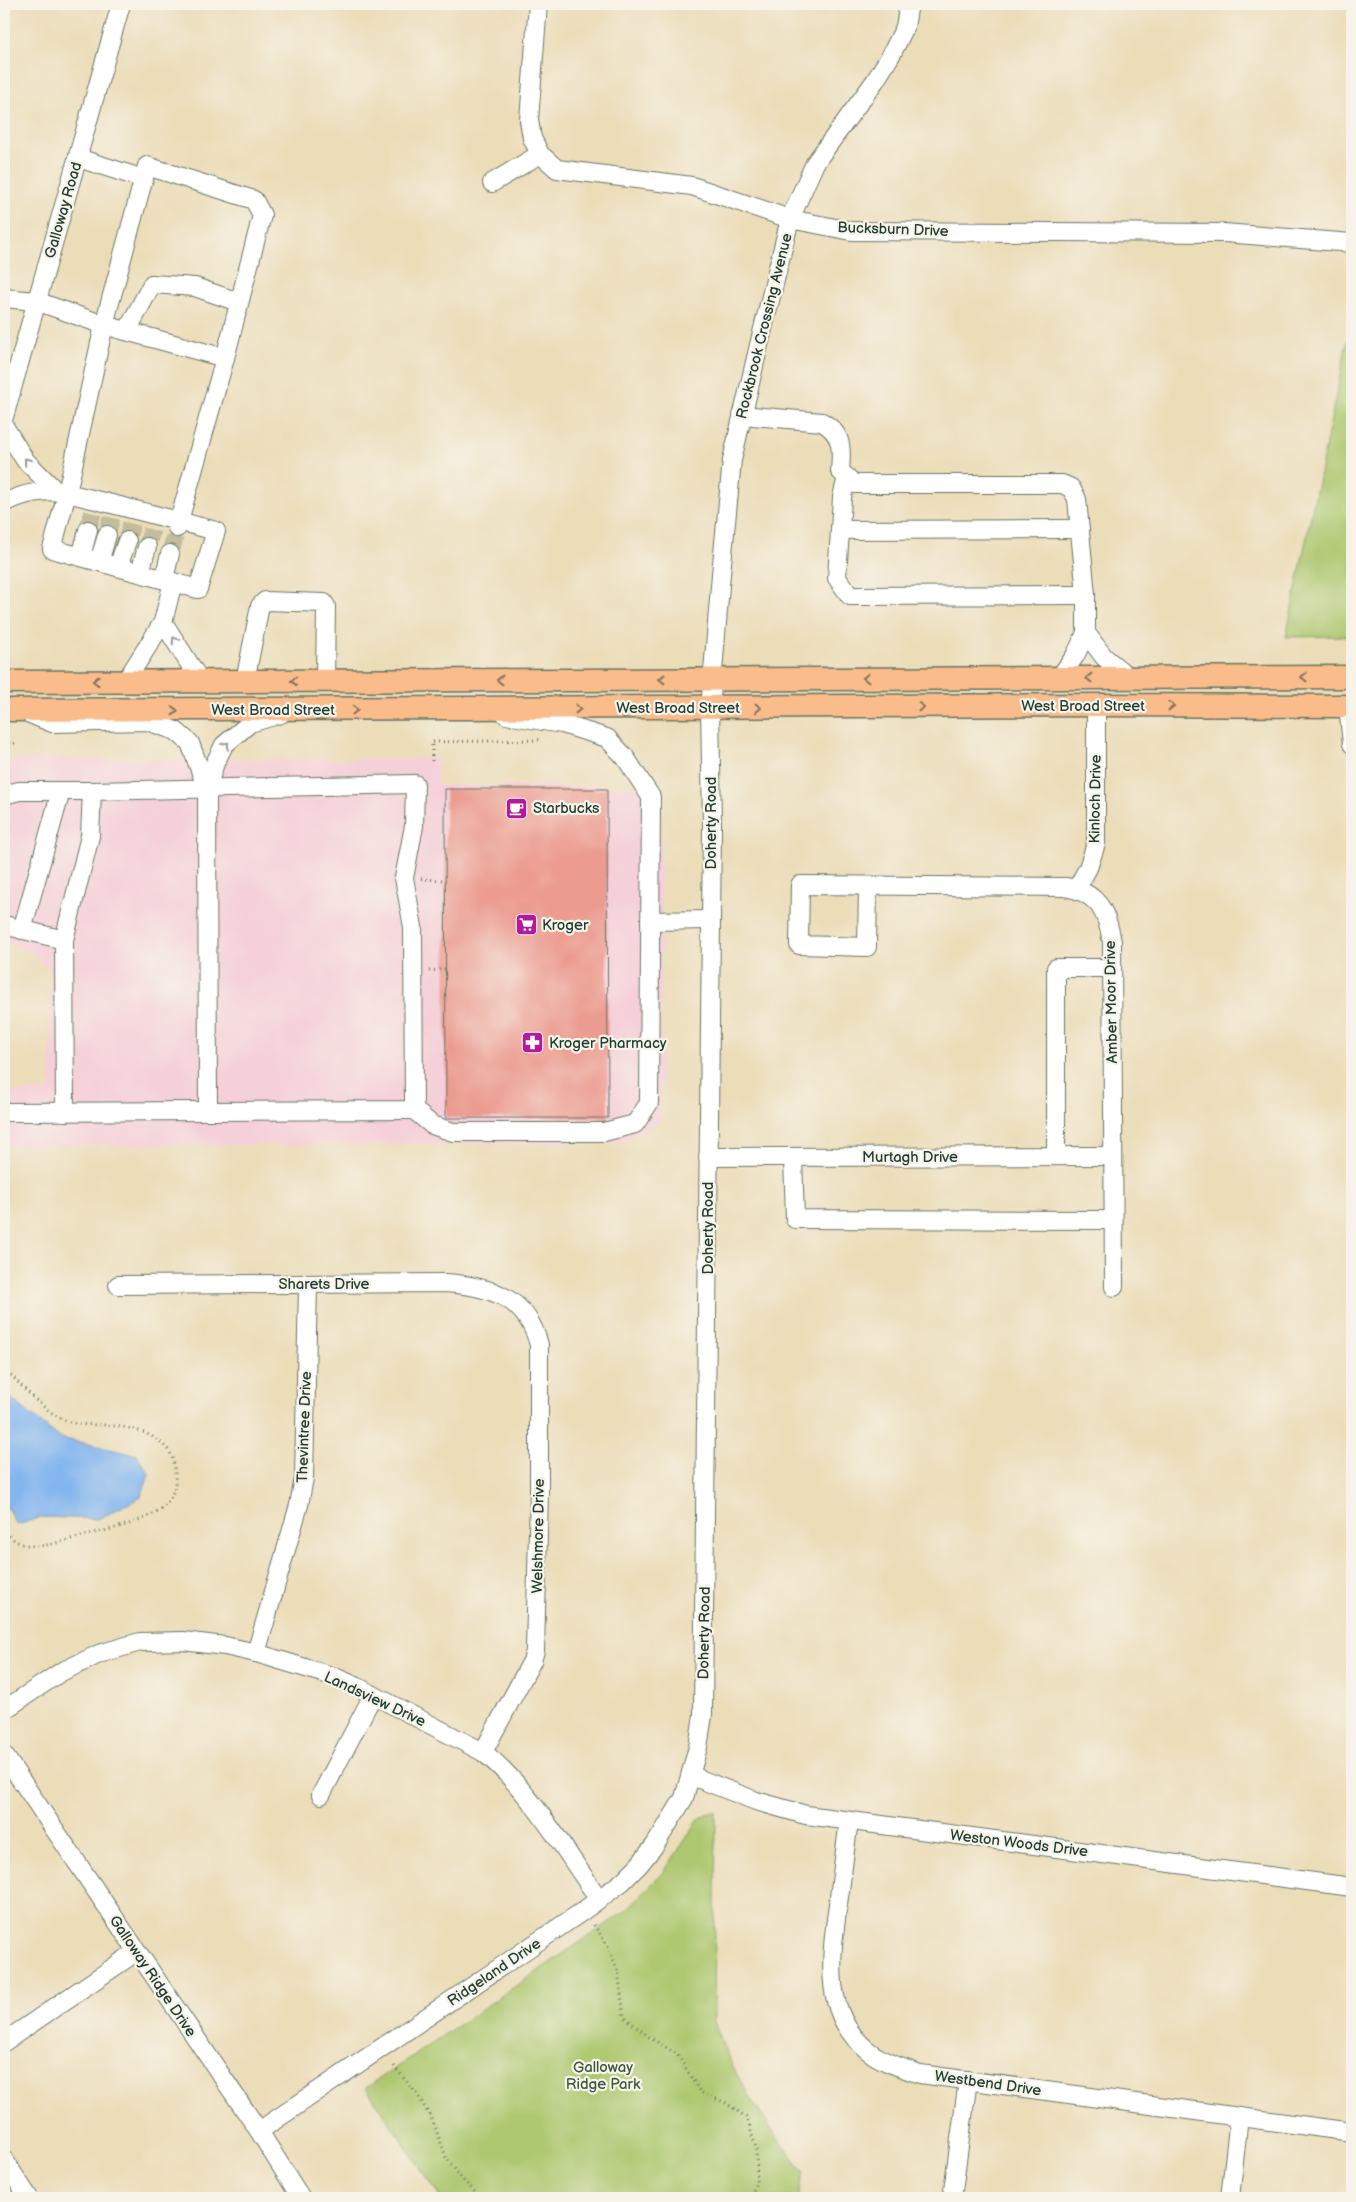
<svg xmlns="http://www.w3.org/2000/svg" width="1356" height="2202" viewBox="0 0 1356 2202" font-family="'Balsamiq Sans',sans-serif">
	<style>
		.built { fill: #f5cfd9 }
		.green { fill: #adc86f; stroke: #668252 }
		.water { fill: #83b5ef; stroke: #517992 }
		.building { fill: #ec9b90 }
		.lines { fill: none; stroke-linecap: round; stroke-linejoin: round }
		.minor-tunnel { stroke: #c3bd9e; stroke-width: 18; stroke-dasharray: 18 9; stroke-linecap: butt }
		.minor-casing { stroke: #677563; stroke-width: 20 }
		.major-casing { stroke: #677563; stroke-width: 25 }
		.path { stroke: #677563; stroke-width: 3; stroke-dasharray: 1 4; stroke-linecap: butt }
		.minor { stroke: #fff; stroke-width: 18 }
		.major { stroke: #fabc8b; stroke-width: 22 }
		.oneway { stroke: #8f9e9a }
		.oneway2 { stroke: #82765b }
		.labels { text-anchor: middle; stroke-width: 4.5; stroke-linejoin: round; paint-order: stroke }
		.street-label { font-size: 15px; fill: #1f3d34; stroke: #f7f3e8 }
		.poi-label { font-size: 15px; fill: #1f3d34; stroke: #f7f3e8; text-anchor: start }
		.park-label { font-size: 15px; fill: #3b5940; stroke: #f7f3e8 }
	</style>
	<rect width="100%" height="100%" fill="#f7f3e8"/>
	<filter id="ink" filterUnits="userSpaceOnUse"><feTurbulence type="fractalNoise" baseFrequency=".02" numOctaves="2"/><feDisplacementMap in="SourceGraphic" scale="10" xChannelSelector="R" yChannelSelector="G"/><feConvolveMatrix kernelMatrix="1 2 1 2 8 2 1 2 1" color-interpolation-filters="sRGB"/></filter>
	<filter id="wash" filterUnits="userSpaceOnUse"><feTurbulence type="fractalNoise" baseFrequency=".0096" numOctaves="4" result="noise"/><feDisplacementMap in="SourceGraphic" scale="20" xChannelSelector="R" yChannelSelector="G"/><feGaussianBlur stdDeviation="1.12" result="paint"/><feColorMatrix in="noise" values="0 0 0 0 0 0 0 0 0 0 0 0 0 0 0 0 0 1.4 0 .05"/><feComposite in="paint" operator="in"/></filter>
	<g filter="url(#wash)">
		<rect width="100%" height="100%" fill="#ecddb9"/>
		<polygon class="built" points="16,759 437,759 437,785 610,786 661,791 661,1122 620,1143 4,1146 4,1092 50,1091 50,969 29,950 4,944 4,769"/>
		<g class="green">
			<polygon points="1352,318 1352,636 1286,637"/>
			<path d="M716,1812L714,2021C734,2082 767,2123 804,2173L797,2198H441L366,2088L623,1913L664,1872L699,1819L706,1814Z"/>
		</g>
		<polygon class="water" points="4,1393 60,1438 137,1455 149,1474 141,1497 98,1519 42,1517 17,1525 4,1502"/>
		<g id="blocks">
			<polygon class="building" points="445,789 607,789 608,1118 446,1118"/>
		</g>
	</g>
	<g filter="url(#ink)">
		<use href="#blocks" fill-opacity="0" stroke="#677563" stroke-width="1"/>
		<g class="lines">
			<g class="minor-tunnel">
				<polyline points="88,530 94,506"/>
				<polyline points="107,535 113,510"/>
				<polyline points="127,541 133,516"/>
				<polyline points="147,547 154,521"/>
				<polyline points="170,554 177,528"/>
			</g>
			<defs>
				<g id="minor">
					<polyline points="538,4 529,120 532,138 540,154 557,169 692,186 790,219 851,231 1224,233 1352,243"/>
					<polyline points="78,158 144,179"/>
					<polyline points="492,183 540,154"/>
					<polyline points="4,298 36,301 104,325 147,166 254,200 262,215 225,358"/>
					<polyline points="127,331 152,284 195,287 238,302"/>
					<path d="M742,415L822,422C843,434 842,449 840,471L854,484H1062L1071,488L1077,499L1086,595V633L1075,656L1059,678"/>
					<polyline points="4,417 121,4"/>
					<polyline points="4,426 25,460 56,491"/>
					<polyline points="847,477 842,497 837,578 850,596 1086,595"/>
					<path d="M4,503C22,494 47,488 67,493C117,505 167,518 216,531L198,589L52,549L67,493L104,325L225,358L179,521L177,528"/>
					<polyline points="840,530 1080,529"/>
					<polyline points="81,557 88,530"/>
					<polyline points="99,562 107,535"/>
					<polyline points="118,567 127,541"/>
					<polyline points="140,573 147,547"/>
					<polyline points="164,579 170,554"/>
					<polyline points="163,622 173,582"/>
					<polyline points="1086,633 1104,657 1130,678"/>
					<polyline points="245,681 260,606 265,601 324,603 326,606 325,681"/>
					<polyline points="125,682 163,622 201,682"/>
					<polyline points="1348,706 1352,744"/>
					<polyline points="25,712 52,723 147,721 176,731 190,743 207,789"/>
					<polyline points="4,795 19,791 92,791 415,784 414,826 404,878 413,927 414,1110 4,1112"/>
					<path d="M868,886L867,947L799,945L800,885L1065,887C1098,892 1107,912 1112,942L1114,1287"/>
					<polyline points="1077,888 1088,868 1096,844 1096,705"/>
					<polyline points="650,921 711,920"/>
					<polyline points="4,925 64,940"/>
					<polyline points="22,930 61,791"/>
					<polyline points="414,1110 432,1125 453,1132 604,1132 635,1124 649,1103 651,797 625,757 607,738 562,724 506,715"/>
					<polyline points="208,1111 207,789 215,763 224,745 250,723 281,714"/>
					<polyline points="65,1112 64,940 90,836 92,791"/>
					<polyline points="1056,1156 1056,968 1112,968"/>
					<polyline points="708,1157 1112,1156"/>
					<polyline points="793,1157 795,1219 1112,1220"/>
					<path d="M118,1285L445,1283C490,1286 527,1297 539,1345V1493L535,1651L532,1661L483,1752"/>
					<polyline points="256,1653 299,1505 304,1478 308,1285"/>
					<path d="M4,1710L61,1672L99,1654L140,1642L183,1641L225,1646L256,1653L332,1676L356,1686L483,1752C529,1788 565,1851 599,1899"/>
					<polyline points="4,1755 259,2131 301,2198"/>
					<polyline points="692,1776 756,1801 806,1815 1352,1887"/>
					<polyline points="321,1795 373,1695"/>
					<path d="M849,1821C845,1849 842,1877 838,1904C831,1957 821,2016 871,2053C885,2063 903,2068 920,2074L1352,2132"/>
					<polyline points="4,2042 136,1952"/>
					<polyline points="259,2131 583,1911 622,1882 639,1865 655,1845 684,1798 698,1747 703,1715 712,824 710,708 721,574 732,460 759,345 790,219 815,163 875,81 891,55 905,27 909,4"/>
					<polyline points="4,2160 29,2198"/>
					<polyline points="952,2198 968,2080"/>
					<polyline points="1230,2198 1239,2117"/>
				</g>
				<g id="major">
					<polyline points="4,682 1352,677"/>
					<polyline points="4,710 1096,705 1352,706"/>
				</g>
			</defs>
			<use href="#minor" class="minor-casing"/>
			<use href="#major" class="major-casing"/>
			<g class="path">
				<polyline points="4,743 17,743"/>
				<polyline points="432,761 432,742 540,740"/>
				<polyline points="421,879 445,880"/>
				<polyline points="429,971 445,969"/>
				<path d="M4,1368C23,1387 43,1411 67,1421C80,1426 92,1424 105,1425C129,1427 153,1431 169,1451C174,1459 175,1468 175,1476C179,1519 117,1527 86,1535C68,1539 45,1549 27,1545C18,1544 10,1537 4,1532"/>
				<polyline points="594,1925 608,1946 618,1971 624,2017 649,2037 677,2054 700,2092 726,2103 747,2118 756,2148 757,2178 751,2198"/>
				<polyline points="394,2066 419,2097 433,2122 446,2157 461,2178 481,2198"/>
			</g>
			<use href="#minor" class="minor"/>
			<use href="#major" class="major"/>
		</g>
		<defs><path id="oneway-chevron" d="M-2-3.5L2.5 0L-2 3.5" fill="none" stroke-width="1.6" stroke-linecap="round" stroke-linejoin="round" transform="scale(1.25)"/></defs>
		<g class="oneway">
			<use href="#oneway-chevron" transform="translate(27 461) rotate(-129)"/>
			<use href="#oneway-chevron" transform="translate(175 640) rotate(-122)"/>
			<use href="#oneway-chevron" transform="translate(226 745) rotate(-50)"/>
		</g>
		<g class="oneway2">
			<use href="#oneway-chevron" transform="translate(1304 677) rotate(180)"/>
			<use href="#oneway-chevron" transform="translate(866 678) rotate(180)"/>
			<use href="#oneway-chevron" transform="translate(1089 678) rotate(-180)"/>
			<use href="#oneway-chevron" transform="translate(662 679) rotate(180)"/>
			<use href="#oneway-chevron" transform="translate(500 680) rotate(180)"/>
			<use href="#oneway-chevron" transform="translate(96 681) rotate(-180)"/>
			<use href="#oneway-chevron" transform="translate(294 681) rotate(180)"/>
			<use href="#oneway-chevron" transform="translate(1171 706)"/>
			<use href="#oneway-chevron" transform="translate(921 707)"/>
			<use href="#oneway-chevron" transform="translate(758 708)"/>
			<use href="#oneway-chevron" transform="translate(578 709)"/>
			<use href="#oneway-chevron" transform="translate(355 710)"/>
			<use href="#oneway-chevron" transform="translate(175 711)"/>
		</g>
	</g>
	<defs>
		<symbol id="cafe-square" viewBox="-11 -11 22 22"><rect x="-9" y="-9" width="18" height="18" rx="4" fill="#b5179e" stroke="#f7f3e8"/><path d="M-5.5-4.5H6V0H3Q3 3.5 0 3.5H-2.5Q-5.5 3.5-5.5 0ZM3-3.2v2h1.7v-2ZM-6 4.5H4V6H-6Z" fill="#fff"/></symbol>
		<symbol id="supermarket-square" viewBox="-11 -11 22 22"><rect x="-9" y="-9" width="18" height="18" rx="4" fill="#b5179e" stroke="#f7f3e8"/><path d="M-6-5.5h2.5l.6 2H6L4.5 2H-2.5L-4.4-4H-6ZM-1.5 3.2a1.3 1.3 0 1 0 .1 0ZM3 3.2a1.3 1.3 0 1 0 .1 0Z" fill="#fff"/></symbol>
		<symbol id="pharmacy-square" viewBox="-11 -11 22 22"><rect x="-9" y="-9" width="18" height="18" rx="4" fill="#b5179e" stroke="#f7f3e8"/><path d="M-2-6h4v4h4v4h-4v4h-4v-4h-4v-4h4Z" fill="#fff"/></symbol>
	</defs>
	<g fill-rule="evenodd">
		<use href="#cafe-square" x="504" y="796" width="25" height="25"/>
		<use href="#supermarket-square" x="514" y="912" width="25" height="25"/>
		<use href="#pharmacy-square" x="520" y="1030" width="25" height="25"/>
	</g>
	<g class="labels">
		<g class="street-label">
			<text transform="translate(63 210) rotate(-74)" y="5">Galloway Road</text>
			<text transform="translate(893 229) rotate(2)" y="5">Bucksburn Drive</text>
			<text transform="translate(764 326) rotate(-76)" y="5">Rockbrook Crossing Avenue</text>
			<text x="1083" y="711">West Broad Street</text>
			<text x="678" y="713">West Broad Street</text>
			<text x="273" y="715">West Broad Street</text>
			<text transform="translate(1095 799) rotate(-89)" y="5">Kinloch Drive</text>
			<text transform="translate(711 823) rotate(-90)" y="5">Doherty Road</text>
			<text transform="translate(1111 1002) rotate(-91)" y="5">Amber Moor Drive</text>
			<text x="910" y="1162">Murtagh Drive</text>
			<text transform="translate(708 1228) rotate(-90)" y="5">Doherty Road</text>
			<text x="324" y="1289">Sharets Drive</text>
			<text transform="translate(304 1427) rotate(-88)" y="5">Thevintree Drive</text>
			<text transform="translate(538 1536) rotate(-89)" y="5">Welshmore Drive</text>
			<text transform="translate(704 1633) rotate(-89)" y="5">Doherty Road</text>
			<text transform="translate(375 1699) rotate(25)" y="5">Landsview Drive</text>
			<text transform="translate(1019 1843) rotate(7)" y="5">Weston Woods Drive</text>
			<text transform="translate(494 1972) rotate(-34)" y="5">Ridgeland Drive</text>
			<text transform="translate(153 1976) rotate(56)" y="5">Galloway Ridge Drive</text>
			<text transform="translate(988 2083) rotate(8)" y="5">Westbend Drive</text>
		</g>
		<g class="poi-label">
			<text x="533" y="813">Starbucks</text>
			<text x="542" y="930">Kroger</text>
			<text x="549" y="1048">Kroger Pharmacy</text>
		</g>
		<g class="park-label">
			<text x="603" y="2072">Galloway<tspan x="603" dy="17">Ridge Park</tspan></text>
		</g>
	</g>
	<rect width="1356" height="2202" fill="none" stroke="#f7f3e8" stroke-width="20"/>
</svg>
